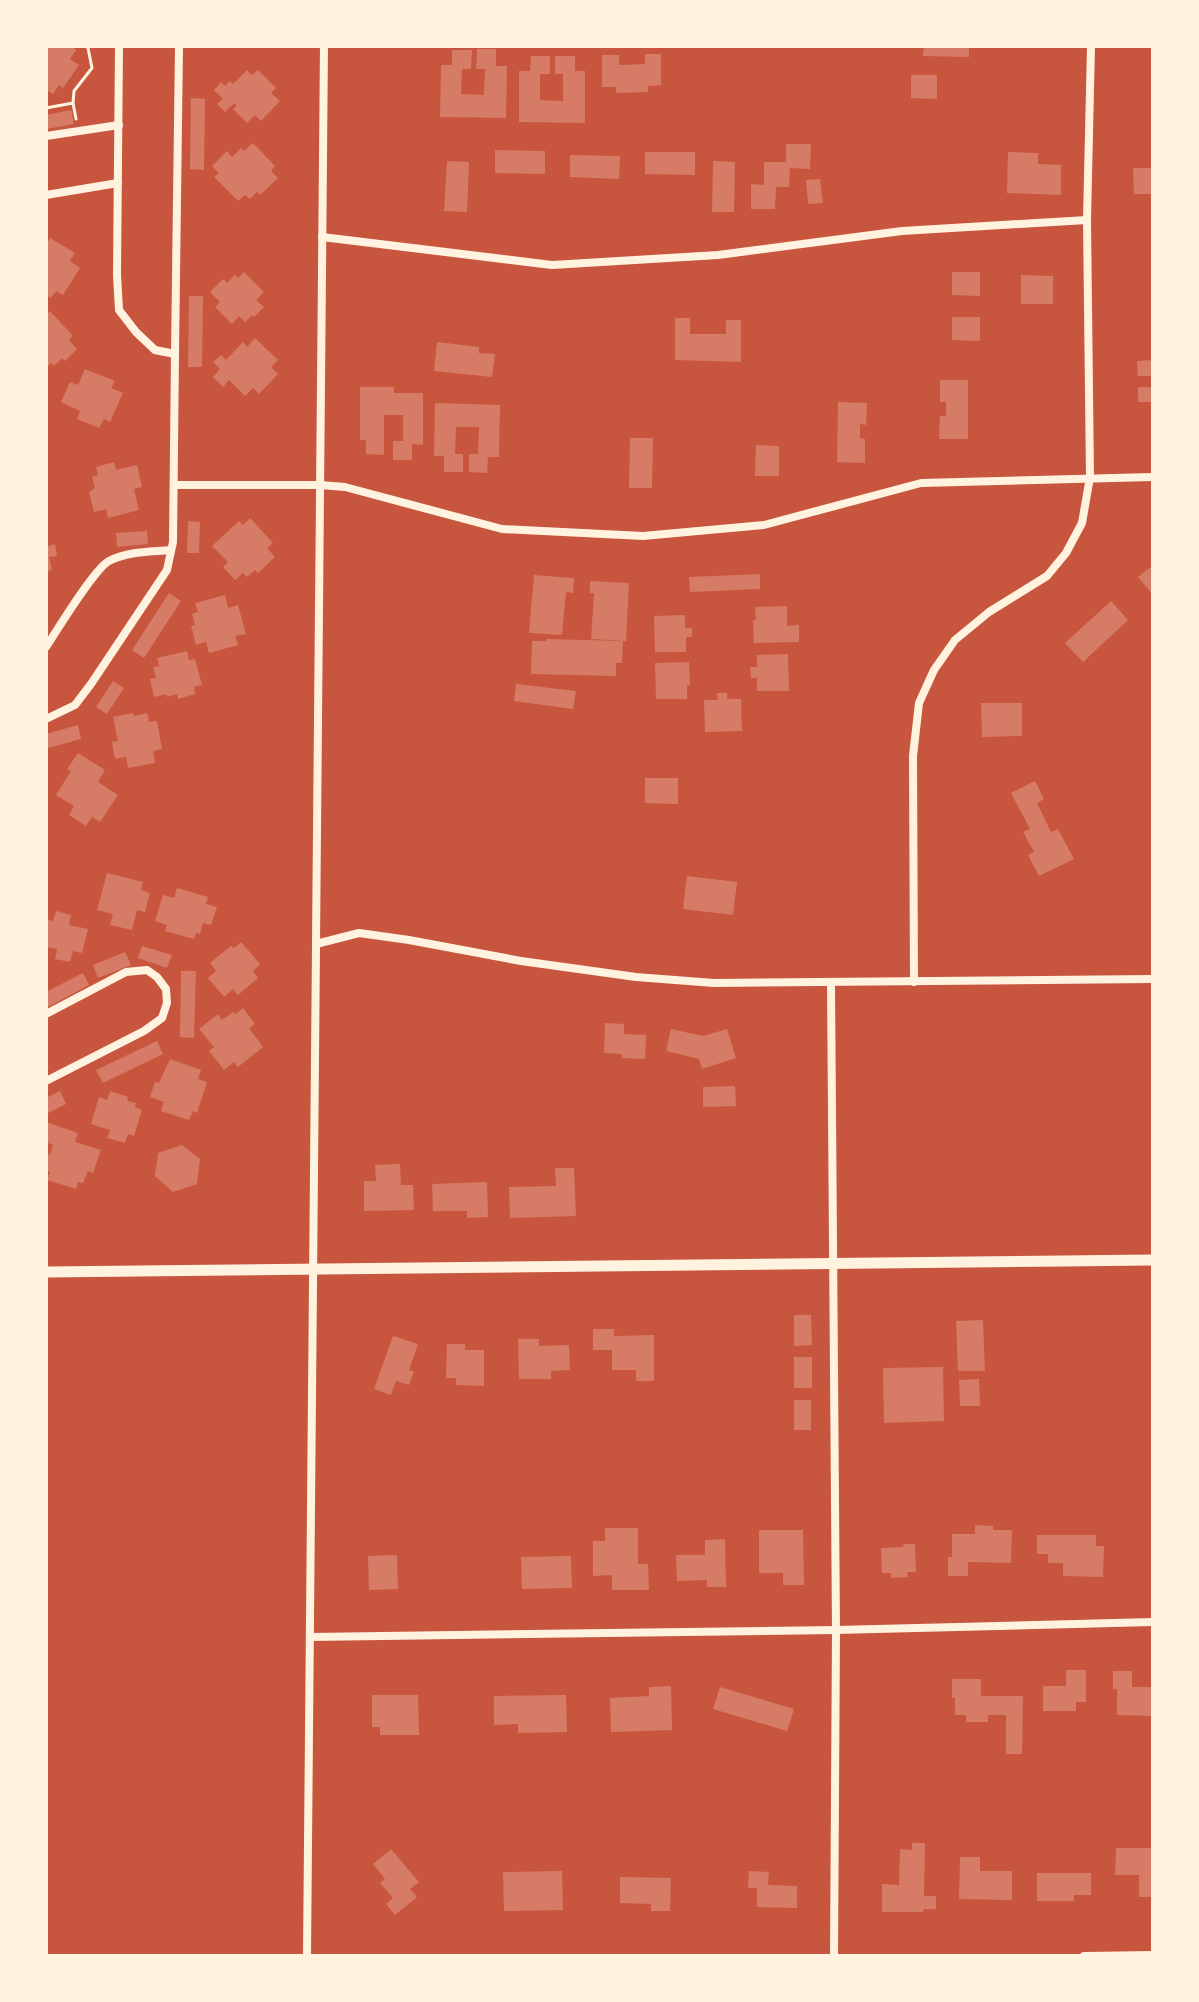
<svg xmlns="http://www.w3.org/2000/svg" width="1199" height="2002" viewBox="0 0 1199 2002" font-family="'Asap Condensed',sans-serif">
	<style>
		.building { fill: #d67c66 }
		.lines { fill: none; stroke-linecap: round; stroke-linejoin: round }
		.path { stroke: #fff3e0; stroke-width: 3 }
		.minor { stroke: #fff3e0; stroke-width: 8 }
		.tertiary { stroke: #fff3e0; stroke-width: 11 }
	</style>
	<rect width="100%" height="100%" fill="#c8553d"/>
	<g class="building">
		<polygon points="46,46 70,46 76,50 70,59 79,65 63,88 59,85 53,94 46,90"/>
		<polygon points="924,46 969,46 969,57 923,56"/>
		<polygon points="477,49 496,49 496,66 507,66 506,118 440,117 441,65 452,65 452,50 472,50 471,69 462,69 461,94 484,95 485,69 476,69"/>
		<polygon points="645,54 661,54 661,85 648,86 648,92 616,93 616,87 602,87 602,55 619,55 619,65 645,64"/>
		<polygon points="531,56 550,56 550,74 540,74 540,100 563,101 563,74 555,74 555,56 575,56 575,71 585,71 585,123 519,122 519,71 530,71"/>
		<polygon points="247,70 252,75 258,70 276,88 271,93 280,101 261,121 255,115 247,123 233,109 237,106 234,103 225,112 217,104 223,99 214,90 221,82 225,86 230,81 233,84"/>
		<polygon points="911,75 937,75 937,99 911,98"/>
		<polygon points="191,98 205,99 204,170 190,169"/>
		<polygon points="71,110 74,124 46,129 46,115"/>
		<polygon points="253,143 275,166 271,171 278,178 260,195 257,192 250,199 245,195 238,201 214,177 219,173 212,166 227,151 232,157 241,148 244,151"/>
		<polygon points="786,144 811,144 810,169 790,168 789,187 776,187 775,209 751,209 751,184 764,185 764,162 786,162"/>
		<polygon points="495,150 545,151 545,174 495,173"/>
		<polygon points="645,152 695,152 695,175 645,174"/>
		<polygon points="1008,152 1038,153 1038,164 1061,165 1061,195 1007,193"/>
		<polygon points="570,155 620,156 619,179 570,177"/>
		<polygon points="447,161 469,162 467,212 444,211"/>
		<polygon points="713,161 735,162 734,212 712,212"/>
		<polygon points="1133,168 1153,168 1153,194 1134,194"/>
		<polygon points="820,179 823,203 808,204 806,180"/>
		<polygon points="50,238 75,253 70,261 80,268 63,295 56,291 51,298 46,295 46,244"/>
		<polygon points="244,272 264,292 256,300 264,307 254,317 252,315 245,322 239,316 232,324 215,307 220,302 210,292 223,279 227,283 235,275 238,278"/>
		<polygon points="952,272 980,272 980,296 952,295"/>
		<polygon points="1021,275 1053,276 1053,304 1021,304"/>
		<polygon points="189,296 203,296 202,367 188,367"/>
		<polygon points="50,311 73,336 69,340 77,349 65,361 62,358 54,366 51,363 46,368 46,315"/>
		<polygon points="952,317 980,317 980,341 952,340"/>
		<polygon points="675,318 690,318 690,334 726,334 726,320 741,320 741,362 675,360"/>
		<polygon points="255,338 278,360 271,367 278,374 259,394 253,388 245,396 229,380 223,387 213,377 220,369 213,362 221,355 226,360 243,342 247,347"/>
		<polygon points="437,342 479,347 479,353 495,354 492,377 434,371"/>
		<polygon points="1153,360 1153,376 1138,376 1137,361"/>
		<polygon points="85,369 115,381 111,388 123,393 110,422 104,419 99,428 77,419 80,411 61,402 70,382 78,385"/>
		<polygon points="940,380 968,380 968,439 939,439 940,416 946,416 946,402 940,402"/>
		<polygon points="360,387 394,387 394,393 423,393 423,445 412,444 412,460 393,460 393,441 403,441 403,415 384,415 384,455 366,454 366,440 360,440"/>
		<rect x="1138" y="387" width="15" height="15"/>
		<polygon points="838,402 867,403 866,425 860,424 860,438 865,439 865,463 837,462"/>
		<polygon points="435,403 500,405 499,457 488,457 487,473 469,472 469,454 478,454 479,427 456,427 455,454 463,454 463,472 444,472 444,456 434,456"/>
		<polygon points="630,438 653,438 652,488 629,488"/>
		<polygon points="756,445 779,446 779,476 755,476"/>
		<polygon points="114,462 116,470 137,465 142,487 134,489 139,510 108,518 106,509 94,512 89,492 95,488 92,477 98,475 96,467"/>
		<polygon points="250,518 273,543 267,548 275,557 258,573 255,570 247,577 243,573 235,580 223,567 228,562 212,546 239,521 243,525"/>
		<polygon points="188,521 200,522 199,553 187,553"/>
		<polygon points="147,531 148,544 117,547 116,533"/>
		<polygon points="55,544 57,556 49,557 52,570 46,572 46,547"/>
		<polygon points="1153,565 1153,595 1138,577"/>
		<polygon points="760,574 760,589 690,592 689,577"/>
		<polygon points="534,575 574,578 573,593 566,592 562,635 529,633"/>
		<polygon points="590,581 629,583 626,641 591,639 594,593 590,593"/>
		<polygon points="169,593 181,601 144,658 132,650"/>
		<polygon points="225,595 228,608 238,605 246,634 235,636 238,645 209,653 206,642 196,645 191,626 195,625 192,614 198,612 195,603"/>
		<polygon points="1111,601 1128,620 1083,662 1065,643"/>
		<polygon points="787,606 787,626 799,625 799,642 754,643 753,620 756,620 755,607"/>
		<polygon points="685,615 685,628 692,628 692,637 686,637 686,652 655,652 654,616"/>
		<polygon points="546,639 623,641 622,663 616,663 616,676 531,674 532,641 546,641"/>
		<polygon points="187,651 189,660 195,659 202,685 194,687 195,694 178,699 177,694 167,697 166,694 154,697 150,679 156,678 153,667 159,666 157,658"/>
		<polygon points="788,654 789,691 757,691 757,678 751,678 750,667 757,667 757,655"/>
		<polygon points="689,662 690,685 687,685 687,699 656,699 655,663"/>
		<polygon points="113,681 124,688 107,714 96,707"/>
		<polygon points="516,684 576,691 573,709 514,701"/>
		<polygon points="717,693 727,693 727,699 741,699 742,731 705,732 704,700 718,700"/>
		<polygon points="981,703 1022,703 1022,736 982,737"/>
		<polygon points="133,713 134,716 147,713 149,722 157,721 162,749 153,751 155,763 128,768 126,757 115,759 112,742 118,741 113,717"/>
		<polygon points="78,725 81,739 48,748 46,734"/>
		<polygon points="78,753 105,770 98,782 118,795 100,822 92,817 86,826 69,815 74,806 56,795 71,771 67,769"/>
		<polygon points="645,778 678,778 678,804 645,803"/>
		<polygon points="1035,781 1044,799 1037,803 1051,832 1058,829 1074,859 1039,876 1028,855 1034,852 1023,832 1030,829 1011,793"/>
		<polygon points="107,873 143,882 141,890 150,893 145,912 137,910 132,930 110,925 113,914 97,910"/>
		<polygon points="687,876 737,882 733,915 683,909"/>
		<polygon points="177,888 208,897 206,904 217,907 211,925 203,923 200,934 196,933 194,939 165,931 167,925 155,921 163,895 174,898"/>
		<polygon points="56,911 71,915 69,925 88,929 82,953 73,951 70,962 55,959 57,949 46,947 46,919 53,921"/>
		<polygon points="241,942 260,964 253,971 258,978 238,995 233,989 224,997 208,978 216,971 210,963 231,946 234,948"/>
		<polygon points="142,946 172,955 167,968 138,958"/>
		<polygon points="125,952 131,965 98,978 93,965"/>
		<polygon points="181,971 196,971 194,1038 180,1037"/>
		<polygon points="83,973 89,985 46,1008 46,992"/>
		<polygon points="243,1008 255,1024 249,1028 263,1047 238,1067 234,1062 224,1070 209,1051 214,1047 199,1029 218,1014 222,1020 233,1012 236,1014"/>
		<polygon points="605,1023 624,1024 624,1034 646,1035 645,1059 622,1058 622,1054 604,1053"/>
		<polygon points="671,1029 703,1036 727,1029 736,1058 702,1069 699,1059 666,1051"/>
		<polygon points="157,1041 163,1054 103,1083 96,1070"/>
		<polygon points="170,1059 201,1070 198,1079 207,1082 197,1113 193,1111 189,1120 161,1111 164,1102 150,1097 155,1082 159,1083"/>
		<polygon points="735,1086 736,1106 703,1107 703,1087"/>
		<polygon points="60,1091 66,1104 46,1114 46,1098"/>
		<polygon points="110,1091 128,1097 127,1101 136,1103 135,1107 142,1110 134,1136 128,1134 125,1143 107,1138 110,1130 91,1124 99,1097 107,1100"/>
		<polygon points="46,1122 78,1133 75,1142 101,1150 93,1173 88,1171 83,1183 78,1182 76,1189 47,1180 50,1172 46,1170 46,1153 50,1155 53,1145 46,1142"/>
		<polygon points="182,1145 200,1159 197,1184 173,1192 155,1176 158,1153"/>
		<polygon points="400,1164 401,1185 413,1185 414,1210 364,1211 364,1181 376,1181 375,1165"/>
		<polygon points="555,1168 574,1168 576,1216 510,1218 509,1187 556,1186"/>
		<polygon points="487,1182 488,1217 467,1218 467,1211 433,1211 432,1184"/>
		<polygon points="794,1315 811,1315 812,1345 794,1346"/>
		<polygon points="983,1320 985,1371 958,1371 956,1321"/>
		<polygon points="593,1329 614,1329 614,1336 654,1335 654,1381 636,1381 636,1370 612,1370 612,1350 593,1350"/>
		<polygon points="393,1336 418,1344 409,1370 414,1372 409,1385 396,1381 391,1395 374,1389"/>
		<polygon points="518,1339 539,1339 539,1346 569,1345 570,1370 551,1371 551,1379 519,1379"/>
		<polygon points="447,1344 465,1344 465,1350 484,1350 484,1386 456,1385 456,1378 446,1378"/>
		<rect x="794" y="1357" width="18" height="31"/>
		<polygon points="943,1367 944,1421 884,1423 883,1368"/>
		<polygon points="979,1379 980,1406 960,1406 959,1380"/>
		<rect x="794" y="1400" width="17" height="30"/>
		<polygon points="975,1525 993,1526 993,1530 1012,1530 1011,1563 968,1562 968,1576 948,1576 948,1557 952,1557 952,1534 975,1534"/>
		<polygon points="605,1528 638,1528 638,1564 648,1564 649,1590 612,1590 612,1575 593,1576 593,1541 605,1541"/>
		<polygon points="759,1530 803,1530 804,1585 783,1585 783,1573 759,1573"/>
		<polygon points="1037,1535 1096,1535 1096,1546 1104,1546 1103,1577 1063,1576 1063,1563 1048,1563 1048,1554 1037,1554"/>
		<polygon points="725,1539 726,1587 707,1587 707,1580 677,1581 676,1555 705,1555 705,1540"/>
		<polygon points="903,1544 915,1544 916,1572 907,1572 908,1577 891,1578 891,1573 882,1573 881,1548 904,1547"/>
		<polygon points="397,1555 398,1589 369,1590 368,1556"/>
		<polygon points="571,1556 572,1588 522,1589 521,1557"/>
		<polygon points="1066,1670 1086,1670 1086,1702 1076,1702 1076,1711 1043,1711 1043,1686 1066,1686"/>
		<polygon points="1113,1671 1132,1671 1132,1687 1153,1687 1153,1716 1117,1715 1117,1689 1113,1689"/>
		<polygon points="952,1679 981,1679 981,1696 1023,1696 1022,1754 1006,1754 1006,1715 988,1715 988,1722 966,1722 966,1715 955,1715 955,1698 952,1698"/>
		<polygon points="671,1686 672,1730 611,1732 610,1698 649,1696 649,1687"/>
		<polygon points="720,1687 794,1709 787,1731 713,1709"/>
		<polygon points="372,1695 418,1695 419,1735 380,1735 380,1727 372,1727"/>
		<polygon points="566,1695 567,1732 518,1733 518,1724 494,1725 494,1696"/>
		<polygon points="912,1843 925,1843 924,1896 936,1896 936,1909 924,1909 923,1912 882,1912 882,1884 899,1885 900,1849 912,1850"/>
		<polygon points="1116,1848 1153,1848 1153,1897 1139,1897 1139,1875 1115,1875"/>
		<polygon points="391,1849 419,1882 410,1889 417,1897 395,1915 386,1904 393,1898 380,1883 385,1879 373,1864"/>
		<polygon points="960,1857 980,1857 980,1871 1012,1871 1012,1900 959,1899"/>
		<polygon points="562,1871 563,1910 504,1911 503,1872"/>
		<polygon points="749,1871 769,1872 768,1885 797,1886 797,1908 757,1907 757,1888 748,1888"/>
		<polygon points="1037,1873 1091,1873 1091,1895 1074,1895 1074,1901 1037,1901"/>
		<polygon points="620,1877 671,1878 670,1911 651,1911 651,1904 620,1903"/>
	</g>
	<g class="lines">
		<g class="path">
			<polyline points="73,103 74,91 92,68 88,48 86,46"/>
			<polyline points="46,108 73,103 76,119"/>
		</g>
		<g class="minor">
			<polyline points="46,136 119,125"/>
			<polyline points="46,195 118,183"/>
			<polyline points="322,237 552,265 718,255 902,231 1087,220"/>
			<polyline points="175,354 179,46"/>
			<polyline points="175,485 320,485 345,487 502,529 643,536 764,525 921,483 1153,477"/>
			<path d="M46,647C58,629 94,569 109,561C128,551 151,552 171,550"/>
			<polyline points="46,719 75,705 91,684 167,570 173,542 175,354 155,350 136,332 119,310 117,275 119,46"/>
			<polyline points="316,944 359,933 409,940 521,961 636,977 714,983 1153,979"/>
			<polyline points="914,982 913,756 919,703 934,670 955,640 989,612 1047,576 1066,553 1082,523 1090,477 1087,220 1091,46"/>
			<polyline points="831,983 836,1630 834,1956"/>
			<polyline points="46,1014 126,972 147,970 157,977 166,989 167,1003 162,1018 144,1031 46,1081"/>
			<polyline points="310,1637 836,1630 1153,1622"/>
			<polyline points="307,1956 324,46"/>
			<polyline points="1084,1956 1153,1955"/>
		</g>
		<polyline class="tertiary" points="46,1272 1153,1260"/>
	</g>
	<rect width="1199" height="2002" fill="none" stroke="#fff3e0" stroke-width="96"/>
</svg>
